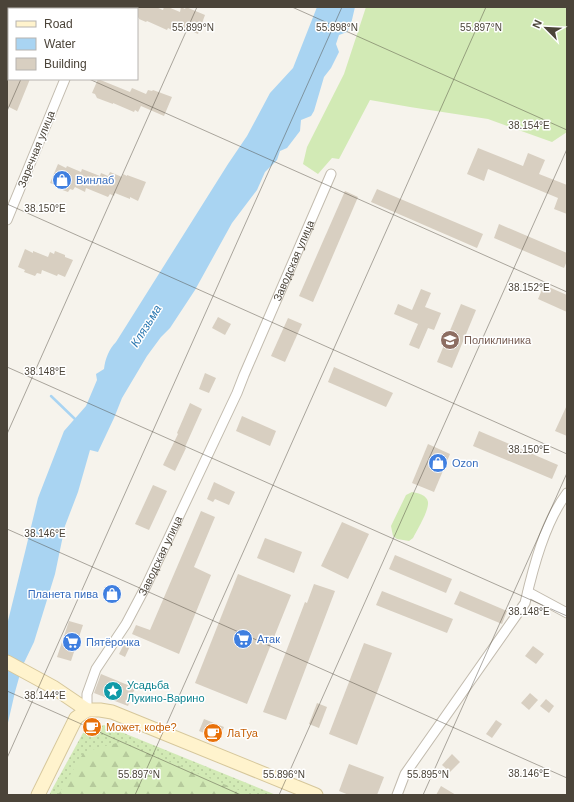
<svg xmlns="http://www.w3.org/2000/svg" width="574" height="802" viewBox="0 0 574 802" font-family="Helvetica,sans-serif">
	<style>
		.grass { fill: url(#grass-dots) }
		.forest { fill: url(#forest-firs) }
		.garden { fill: #d2eab5 }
		.water { fill: #a9d4f2 }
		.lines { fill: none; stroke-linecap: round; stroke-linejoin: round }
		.stream { stroke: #a9d4f2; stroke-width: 2.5 }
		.building { fill: #d8cfc1 }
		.street-casing { stroke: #c2bbae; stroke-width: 11 }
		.secondary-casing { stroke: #d6c79b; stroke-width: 15 }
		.street { stroke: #fff; stroke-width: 9 }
		.secondary { stroke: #fff3cd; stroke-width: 13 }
		.ticks { fill: none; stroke: #4b4439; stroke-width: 1; stroke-opacity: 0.45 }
		.labels { text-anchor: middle; stroke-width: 3; stroke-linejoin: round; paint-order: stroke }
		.street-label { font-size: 11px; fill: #4b4439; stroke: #fff }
		.shop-label { font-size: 11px; fill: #366cbe; stroke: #fff; text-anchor: start }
		.education-label { font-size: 11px; fill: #785e54; stroke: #fff; text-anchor: start }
		.culture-label { font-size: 11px; fill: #0d838f; stroke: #fff; text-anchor: start }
		.food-label { font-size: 11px; fill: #c56008; stroke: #fff; text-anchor: start }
		.water-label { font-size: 12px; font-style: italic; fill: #2e7ab2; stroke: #fff }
		.ticks-label { font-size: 10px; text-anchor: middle; fill: #4b4439; stroke: #fff; stroke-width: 3; stroke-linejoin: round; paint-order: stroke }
	</style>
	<defs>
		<pattern id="grass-dots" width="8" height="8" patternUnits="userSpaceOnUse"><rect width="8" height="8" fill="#d2eab5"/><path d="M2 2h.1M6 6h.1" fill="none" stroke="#b6ca9c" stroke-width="1.8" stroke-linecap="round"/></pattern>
		<pattern id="forest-firs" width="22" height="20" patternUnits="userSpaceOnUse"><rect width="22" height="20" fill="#d2eab5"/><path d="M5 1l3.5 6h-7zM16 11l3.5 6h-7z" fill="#b6ca9c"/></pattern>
	</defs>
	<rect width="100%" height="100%" fill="#f6f3ec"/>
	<polygon class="grass" points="104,725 276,795 49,795 83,733"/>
	<polygon class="forest" points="120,742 251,795 58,795 84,752"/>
	<g class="garden">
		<polygon points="366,7 567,7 567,132 552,142 488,119 410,107 370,100 339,159 332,158 318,174 303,164 307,147 344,74"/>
		<path d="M412,492C418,493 427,495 428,502C429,511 417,530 413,538L409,541L397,539L393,536L391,526L406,495Z"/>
	</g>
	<path class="water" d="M317,7H355L351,24L347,32L339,35L336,44L339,52L331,68L324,77L314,111L311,116L301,120L300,131L287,148L280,151L277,160L265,172L257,190L232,223L195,290L170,328L161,337L147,356L122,398L114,418L98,452L90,450L78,492L65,526L55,574L34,642L22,667L15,692L7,727V625L26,548L38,498L64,431L86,406L97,380L96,374L104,369C105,359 109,349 116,342L228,164L247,136L270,93L293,68Z"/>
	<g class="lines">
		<polyline class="stream" points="51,396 76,420"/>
	</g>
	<g class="building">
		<polygon points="137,7 156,7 163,10 164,7 168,7 180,12 181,7 185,9 186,7 205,15 198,34 174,24 172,30 168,28 167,30 147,21 146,22 139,19 139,18 137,17"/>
		<polygon points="8,79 30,79 17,111 7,106 7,82"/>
		<polygon points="98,79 130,92 132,88 146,94 148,90 152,91 153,90 172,97 164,116 141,106 138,112 135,110 134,112 113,103 113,104 97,98 95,94 92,93"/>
		<polygon points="478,148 523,166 528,153 545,160 539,174 567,185 567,214 554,209 558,198 488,169 484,181 467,174"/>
		<polygon points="58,164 66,168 67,166 81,172 82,169 100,176 101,173 108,176 110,172 122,177 123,174 127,176 127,175 146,182 138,201 130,197 130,199 115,193 114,196 110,194 108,197 86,188 85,192 75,187 73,190 70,189 68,192 57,188 58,186 50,183"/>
		<polygon points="377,189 483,234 477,248 371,202"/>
		<polygon points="345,191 358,197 313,302 299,296"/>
		<polygon points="499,224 567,253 567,261 564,268 494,238"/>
		<polygon points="25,249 33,253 33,251 48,257 50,252 54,254 55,251 65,255 65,257 73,260 65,277 58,274 57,276 42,270 41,274 37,273 35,276 24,272 25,270 18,267"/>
		<polygon points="544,285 567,295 567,312 538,299"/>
		<polygon points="421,289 431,293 425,307 441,313 434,330 428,328 419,349 409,345 418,324 394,314 398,304 412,310"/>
		<polygon points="461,304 476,310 452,368 437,362"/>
		<polygon points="218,317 231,324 225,335 212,328"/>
		<polygon points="288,318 302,324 285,362 271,356"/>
		<polygon points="334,367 393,393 386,407 328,382"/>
		<polygon points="205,373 216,378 209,393 199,389"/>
		<polygon points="190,403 202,409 185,447 186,448 175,471 163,465 178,434 177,433"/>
		<polygon points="567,405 567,436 555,431"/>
		<polygon points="242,416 276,431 270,446 236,431"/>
		<polygon points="479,431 558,465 552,479 473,446"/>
		<polygon points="428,444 450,454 434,492 412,483"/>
		<polygon points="214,482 235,492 229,505 215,499 213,502 207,499"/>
		<polygon points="153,485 167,491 149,530 135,524"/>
		<polygon points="201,511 215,517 194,567 211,575 179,654 132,634 136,625 150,630"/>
		<polygon points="342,522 369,534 348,579 321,566"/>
		<polygon points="265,538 302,552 294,573 257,558"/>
		<polygon points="395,555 452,579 446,593 389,569"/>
		<polygon points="238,574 291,595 247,704 195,683"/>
		<polygon points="314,584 335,591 286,720 263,712 305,602 307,603"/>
		<polygon points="106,586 121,593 117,603 105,598 106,596 102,594"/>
		<polygon points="382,591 453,619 447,633 376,605"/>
		<polygon points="460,591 507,611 502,624 454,604"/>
		<polygon points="69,621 83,625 71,661 57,657"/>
		<polygon points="125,642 131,644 125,657 119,654"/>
		<polygon points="364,643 392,653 357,745 329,734"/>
		<polygon points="533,646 544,654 536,664 525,656"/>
		<polygon points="101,674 135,688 128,706 94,693"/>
		<polygon points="530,693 538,700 529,710 521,703"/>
		<polygon points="546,699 554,706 549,713 540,706"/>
		<polygon points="317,703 327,707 319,728 309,724"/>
		<polygon points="204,719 224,727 219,739 199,731"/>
		<polygon points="496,720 502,724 492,738 486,734"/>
		<polygon points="452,754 460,762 450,772 442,765"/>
		<polygon points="349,764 384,777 377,795 349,795 339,791"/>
		<polygon points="441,786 456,795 436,795"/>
	</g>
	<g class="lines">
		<defs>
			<g id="street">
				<polyline points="92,9 93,7"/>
				<polyline points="7,220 65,79"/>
				<polyline points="528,592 567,613"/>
				<path id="s1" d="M87,710V694L96,669L126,624L146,586L237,393L244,375L331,174"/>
				<path d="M397,795L405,774L525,603C533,568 545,522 567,493"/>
			</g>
			<g id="secondary">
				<polyline points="7,662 53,687 87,710"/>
				<polyline points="87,710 100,710 112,712 316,795"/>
				<polyline points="38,795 76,718 87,710"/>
			</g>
		</defs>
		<use href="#street" class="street-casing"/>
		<use href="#secondary" class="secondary-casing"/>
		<use href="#street" class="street"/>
		<use href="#secondary" class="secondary"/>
	</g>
	<path class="ticks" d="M292,7L567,130M52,9L53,7M7,42L9,43M89,79L567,292M7,111L21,79M7,204L567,454M7,367L567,616M7,434L197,7M7,529L567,778M7,691L241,795M7,758L342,7M135,795L486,7M279,795L567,149M423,795L567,473"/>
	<defs>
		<symbol id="shop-disc" viewBox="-11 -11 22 22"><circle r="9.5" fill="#3f7fe0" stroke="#fff"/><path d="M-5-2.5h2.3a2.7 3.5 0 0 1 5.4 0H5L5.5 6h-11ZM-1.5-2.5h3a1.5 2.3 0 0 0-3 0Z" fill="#fff"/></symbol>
		<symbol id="school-disc" viewBox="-11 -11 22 22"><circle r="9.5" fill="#8d6e63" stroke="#fff"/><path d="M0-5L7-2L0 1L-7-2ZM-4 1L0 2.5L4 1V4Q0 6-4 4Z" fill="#fff"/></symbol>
		<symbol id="supermarket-disc" viewBox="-11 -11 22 22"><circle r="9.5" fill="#3f7fe0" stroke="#fff"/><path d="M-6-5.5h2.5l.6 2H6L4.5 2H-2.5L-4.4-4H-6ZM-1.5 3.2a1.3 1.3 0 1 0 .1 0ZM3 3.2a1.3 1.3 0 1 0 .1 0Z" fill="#fff"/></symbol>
		<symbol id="sight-disc" viewBox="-11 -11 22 22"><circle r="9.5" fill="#0f9aa8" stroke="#fff"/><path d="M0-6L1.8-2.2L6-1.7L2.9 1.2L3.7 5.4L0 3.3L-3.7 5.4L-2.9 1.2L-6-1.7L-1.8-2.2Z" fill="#fff"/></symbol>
		<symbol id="cafe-disc" viewBox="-11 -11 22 22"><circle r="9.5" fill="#e8710a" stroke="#fff"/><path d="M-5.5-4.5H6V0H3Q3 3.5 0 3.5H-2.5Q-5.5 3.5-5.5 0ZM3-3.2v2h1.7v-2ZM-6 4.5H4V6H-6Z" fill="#fff"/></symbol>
	</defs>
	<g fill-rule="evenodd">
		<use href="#shop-disc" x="51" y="169" width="22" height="22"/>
		<use href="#school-disc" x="439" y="329" width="22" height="22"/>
		<use href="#shop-disc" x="427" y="452" width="22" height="22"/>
		<use href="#shop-disc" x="101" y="583" width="22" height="22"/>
		<use href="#supermarket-disc" x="232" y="628" width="22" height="22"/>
		<use href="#supermarket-disc" x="61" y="631" width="22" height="22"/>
		<use href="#sight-disc" x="102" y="680" width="22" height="22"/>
		<use href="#cafe-disc" x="81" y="716" width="22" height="22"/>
		<use href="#cafe-disc" x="202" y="722" width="22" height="22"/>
	</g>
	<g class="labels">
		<g class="street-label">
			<text transform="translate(36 149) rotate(-68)" y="4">Заречная улица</text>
			<text dy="4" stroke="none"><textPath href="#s1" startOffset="497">Заводская улица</textPath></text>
			<text dy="4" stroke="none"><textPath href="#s1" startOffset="173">Заводская улица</textPath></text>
		</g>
		<g class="shop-label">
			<text x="76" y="184">Винлаб</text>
			<text x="452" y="467">Ozon</text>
			<text x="98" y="598" text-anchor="end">Планета пива</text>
			<text x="257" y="643">Атак</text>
			<text x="86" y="646">Пятёрочка</text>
		</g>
		<g class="education-label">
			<text x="464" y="344">Поликлиника</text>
		</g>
		<g class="culture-label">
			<text x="127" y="689">Усадьба<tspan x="127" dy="13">Лукино-Варино</tspan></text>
		</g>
		<g class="food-label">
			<text x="106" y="731">Может, кофе?</text>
			<text x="227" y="737">ЛаТуа</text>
		</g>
		<g class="water-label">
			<text transform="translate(146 326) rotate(-58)" y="4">Клязьма</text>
		</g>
	</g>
	<g class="ticks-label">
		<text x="193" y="31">55.899°N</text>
		<text x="337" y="31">55.898°N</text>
		<text x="481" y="31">55.897°N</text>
		<text x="529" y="129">38.154°E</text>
		<text x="45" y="212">38.150°E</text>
		<text x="529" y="291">38.152°E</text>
		<text x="45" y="375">38.148°E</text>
		<text x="529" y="453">38.150°E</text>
		<text x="45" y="537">38.146°E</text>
		<text x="529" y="615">38.148°E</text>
		<text x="45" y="699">38.144°E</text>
		<text x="529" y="777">38.146°E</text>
		<text x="139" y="778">55.897°N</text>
		<text x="284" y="778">55.896°N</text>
		<text x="428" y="778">55.895°N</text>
	</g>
	<rect width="574" height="802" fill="none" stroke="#4b4439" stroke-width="16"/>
	<rect x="8" y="8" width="130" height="72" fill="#ffffff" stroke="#b7b4b0"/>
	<rect x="16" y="21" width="20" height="6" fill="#fff3cd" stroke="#b7b4b0"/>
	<text x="44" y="28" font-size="12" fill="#4b4439">Road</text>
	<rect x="16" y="38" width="20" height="12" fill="#a9d4f2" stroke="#b7b4b0"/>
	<text x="44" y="48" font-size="12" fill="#4b4439">Water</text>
	<rect x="16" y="58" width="20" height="12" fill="#d8cfc1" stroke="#b7b4b0"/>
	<text x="44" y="68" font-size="12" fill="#4b4439">Building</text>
	<g transform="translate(546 28) rotate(294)" stroke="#ffffff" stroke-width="3" paint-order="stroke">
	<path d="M0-3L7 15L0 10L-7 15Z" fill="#4b4439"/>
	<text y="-6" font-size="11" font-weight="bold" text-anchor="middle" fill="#4b4439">N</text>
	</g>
</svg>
